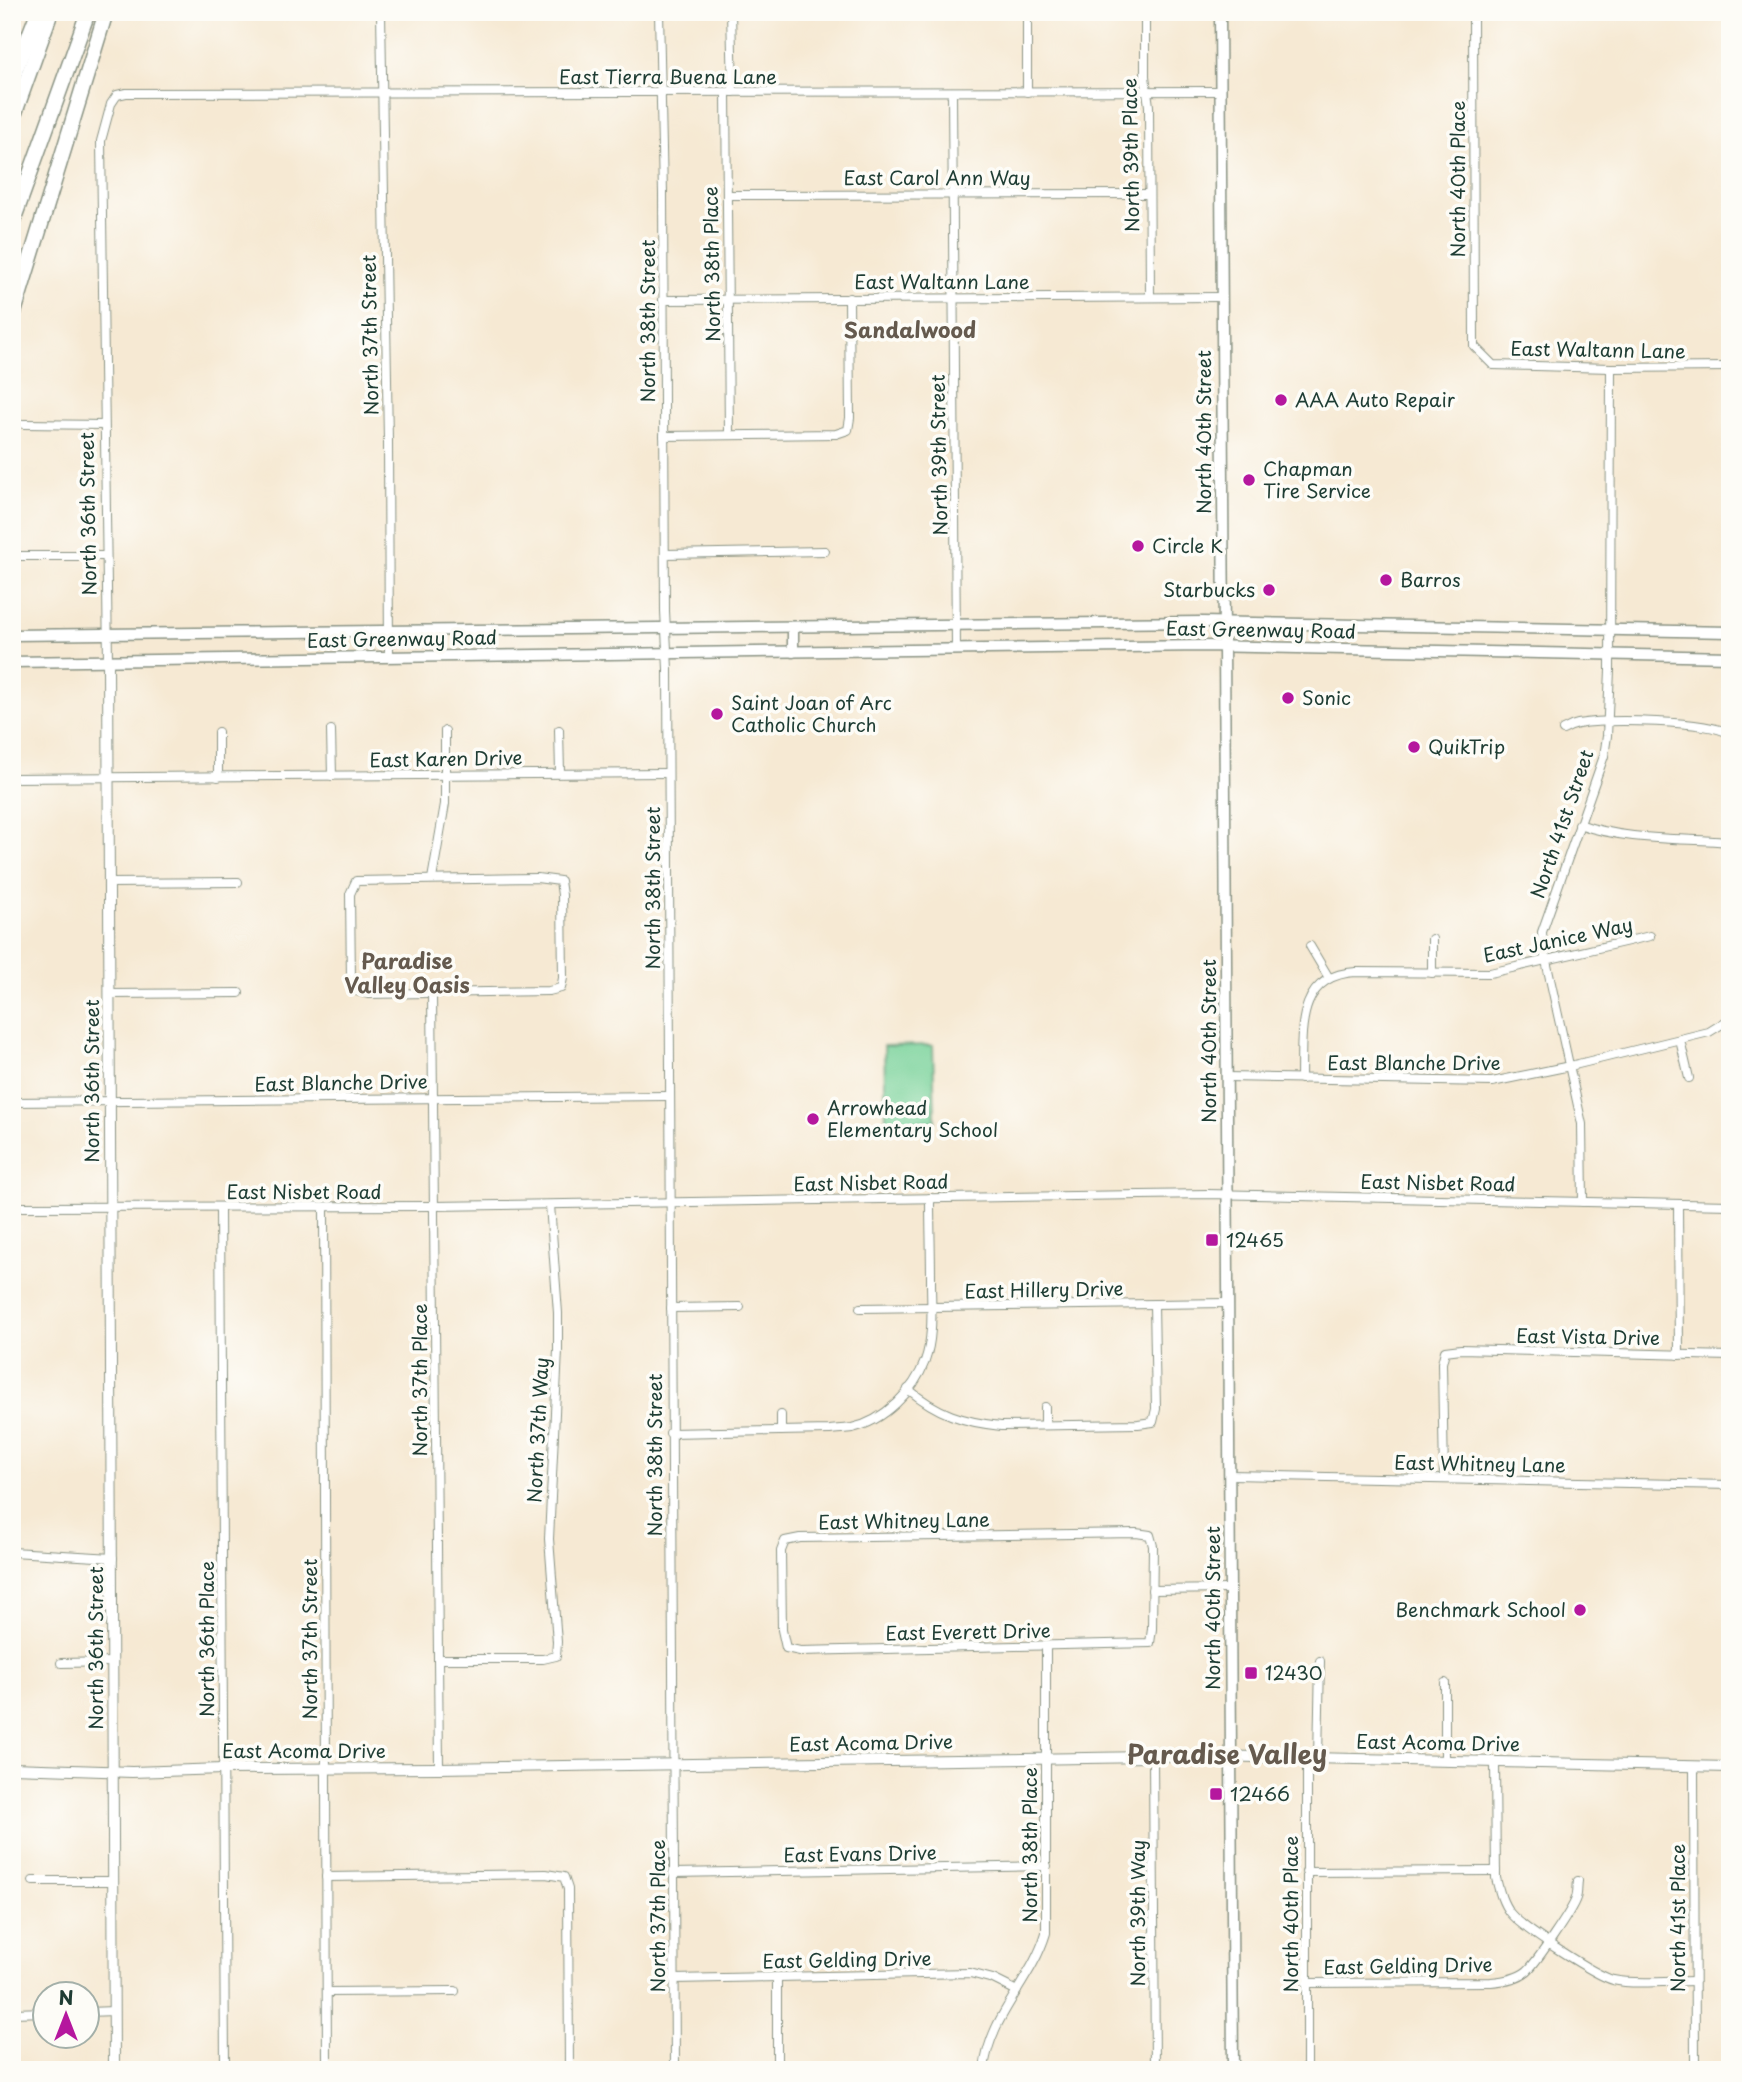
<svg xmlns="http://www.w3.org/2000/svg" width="1742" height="2082" viewBox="0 0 1742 2082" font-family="'Playpen Sans',sans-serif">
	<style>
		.green { fill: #76d198; stroke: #4a8766; stroke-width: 2 }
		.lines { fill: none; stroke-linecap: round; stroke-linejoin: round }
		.minor-casing { stroke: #8a9384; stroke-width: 10 }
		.tertiary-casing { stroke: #8a9384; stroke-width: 12 }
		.secondary-casing { stroke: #8a9384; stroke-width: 13 }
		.motorway-casing { stroke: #8a9384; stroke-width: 17 }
		.minor { stroke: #fff; stroke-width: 8 }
		.tertiary { stroke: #fff; stroke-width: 10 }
		.secondary { stroke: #fff; stroke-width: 10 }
		.motorway { stroke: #fff; stroke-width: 14 }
		.poi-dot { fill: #b5179e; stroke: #fdfcf7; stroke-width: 2.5 }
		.labels { text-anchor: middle; stroke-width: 7; stroke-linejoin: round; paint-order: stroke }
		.street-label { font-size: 19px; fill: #1f3d34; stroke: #fdfcf7 }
		.poi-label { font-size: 19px; fill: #1f3d34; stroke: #fdfcf7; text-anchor: start }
		.neighbourhood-label { font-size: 21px; font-weight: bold; fill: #655a4e; stroke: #fdfcf7 }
		.district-label { font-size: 26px; font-weight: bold; fill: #655a4e; stroke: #fdfcf7 }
	</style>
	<rect width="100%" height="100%" fill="#fdfcf7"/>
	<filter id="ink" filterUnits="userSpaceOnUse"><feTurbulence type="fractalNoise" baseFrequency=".0143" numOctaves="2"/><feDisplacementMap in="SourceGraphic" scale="14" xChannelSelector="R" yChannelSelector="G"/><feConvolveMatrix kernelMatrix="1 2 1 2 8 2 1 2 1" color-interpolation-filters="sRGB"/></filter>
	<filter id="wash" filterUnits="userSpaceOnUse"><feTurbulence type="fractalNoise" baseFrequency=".00686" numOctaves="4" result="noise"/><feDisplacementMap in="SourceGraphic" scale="28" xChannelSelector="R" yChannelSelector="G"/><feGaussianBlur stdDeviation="1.57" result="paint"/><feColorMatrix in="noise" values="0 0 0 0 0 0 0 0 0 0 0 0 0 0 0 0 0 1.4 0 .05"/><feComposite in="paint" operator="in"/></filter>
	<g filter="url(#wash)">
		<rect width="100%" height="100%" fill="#f6e9d3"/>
		<polygon class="green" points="933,1045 935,1121 886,1122 884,1046"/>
	</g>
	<g filter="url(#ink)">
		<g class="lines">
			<defs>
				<g id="minor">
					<polyline points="381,12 388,441 389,657"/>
					<polyline points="659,12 663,194 665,611 668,669 675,2070"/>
					<polyline points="731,12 733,92"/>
					<polyline points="1145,12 1145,76 1149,106 1150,297"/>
					<polyline points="1473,12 1474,346 1493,365 1611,368 1730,367"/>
					<polyline points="726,92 729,435"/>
					<polyline points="952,92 956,649"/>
					<polyline points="1027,92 1027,18"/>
					<polyline points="727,195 1148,194"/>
					<polyline points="663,300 1221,297"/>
					<polyline points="24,424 104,425"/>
					<polyline points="664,436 836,434 848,430 850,418 849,298"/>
					<polyline points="666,554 825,551"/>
					<polyline points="12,556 106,556"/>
					<polyline points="108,661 101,141 111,104 117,95 126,93 1220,91"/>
					<polyline points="331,730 332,776"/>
					<polyline points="559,730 560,773"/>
					<path d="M1563,730C1568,727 1573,725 1578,724C1607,719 1707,720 1730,734"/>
					<polyline points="218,777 218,732"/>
					<polyline points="12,778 668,773"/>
					<path d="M1579,824C1625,841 1681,838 1730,842"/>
					<polygon points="537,878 560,881 562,895 563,978 561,988 549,991 368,994 356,991 351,981 350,894 356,881"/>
					<polyline points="432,879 445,804 445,731"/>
					<polyline points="109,883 238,882"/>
					<polyline points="1310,946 1329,978"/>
					<polyline points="1432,973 1432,939"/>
					<polyline points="432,992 439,1768"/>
					<polyline points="110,994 239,993"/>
					<polyline points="1680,1040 1689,1078"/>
					<polyline points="1227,1077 1492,1082 1570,1066 1709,1032 1730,1019"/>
					<path d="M1301,1079C1302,1033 1295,975 1356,972L1490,973L1650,936"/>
					<polyline points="12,1102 670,1096"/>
					<polyline points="1583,1202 1582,1124 1543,947 1542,932 1604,756 1607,736 1610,670 1611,368"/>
					<polyline points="1678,1204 1679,1355"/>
					<polyline points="12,1207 434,1206 1207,1194 1730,1205"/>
					<polyline points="324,1207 327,2070"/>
					<polyline points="220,1208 225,2070"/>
					<polyline points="671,1308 740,1307"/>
					<polyline points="860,1308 1228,1303"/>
					<path d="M908,1389C938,1414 963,1422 1001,1426L1138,1424L1153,1422L1156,1409L1154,1304"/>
					<polyline points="1045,1407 1045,1425"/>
					<polyline points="781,1415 781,1431"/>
					<path d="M670,1433L830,1430C837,1429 845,1429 852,1428C884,1421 914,1391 925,1361C934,1336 931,1306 931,1280C931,1253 930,1225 930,1198"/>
					<polyline points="1230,1475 1730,1485"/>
					<polyline points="1444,1479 1442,1363 1445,1351 1461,1349 1730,1356"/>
					<polygon points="1136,1533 1150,1535 1153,1546 1152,1629 1150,1643 800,1651 786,1648 782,1630 781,1551 785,1541 800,1538"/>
					<polyline points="12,1552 113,1558"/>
					<polyline points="1152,1590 1230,1589"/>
					<polyline points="438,1659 543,1659 556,1656 557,1642 549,1539 558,1350 558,1313 550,1205"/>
					<polyline points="61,1663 113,1662"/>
					<polyline points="1153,1757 1155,2070"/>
					<polyline points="1307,1758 1307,2070"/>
					<polyline points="1318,1758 1320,1661"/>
					<polyline points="1445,1761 1445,1683"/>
					<path d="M1495,1762L1496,1878C1499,1890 1502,1903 1510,1913C1522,1928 1595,1975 1613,1980C1635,1985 1671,1981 1694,1981"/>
					<polyline points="1694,1767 1695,2070"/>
					<polyline points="1306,1872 1496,1871"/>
					<polyline points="673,1873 1047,1866"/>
					<polyline points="326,1877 546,1874 564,1877 568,1889 569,2070"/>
					<polyline points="33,1881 113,1881"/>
					<polyline points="777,1978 777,2070"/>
					<polyline points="674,1979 970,1973 993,1979 1017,1991"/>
					<path d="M1306,1983L1491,1982C1504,1981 1517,1979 1527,1971C1536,1963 1573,1909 1576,1898C1578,1893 1577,1886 1578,1881"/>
					<polyline points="327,1992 455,1991"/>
					<polyline points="88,2012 114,2011"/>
					<polyline points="12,2013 46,2012"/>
					<path d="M984,2070C989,2016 1031,1983 1046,1933V1646"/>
				</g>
				<g id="tertiary">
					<polyline points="108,661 114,2070"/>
					<polyline points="12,1768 132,1772 223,1769 439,1768 1211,1756 1730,1767"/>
				</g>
				<g id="secondary">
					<polyline points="1220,12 1233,2070"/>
					<polyline points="793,627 793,652"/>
					<polyline points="12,635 1202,622 1730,632"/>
					<polyline points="12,662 1203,646 1730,657"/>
				</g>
				<g id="motorway">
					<polyline points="12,79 38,12"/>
					<polyline points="12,121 51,12"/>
					<polyline points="12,224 88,12"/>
					<polyline points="12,319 106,12"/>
				</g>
			</defs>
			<use href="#minor" class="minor-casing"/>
			<use href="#tertiary" class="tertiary-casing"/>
			<use href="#secondary" class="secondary-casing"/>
			<use href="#motorway" class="motorway-casing"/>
			<use href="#minor" class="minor"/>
			<use href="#tertiary" class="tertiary"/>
			<use href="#secondary" class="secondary"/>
			<use href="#motorway" class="motorway"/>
		</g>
	</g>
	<g class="poi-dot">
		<circle cx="1281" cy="400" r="7"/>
		<circle cx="1249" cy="480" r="7"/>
		<circle cx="1138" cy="546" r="7"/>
		<circle cx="1386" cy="580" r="7"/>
		<circle cx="1269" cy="590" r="7"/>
		<circle cx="1288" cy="698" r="7"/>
		<circle cx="717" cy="714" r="7"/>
		<circle cx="1414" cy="747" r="7"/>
		<circle cx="813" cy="1119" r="7"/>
		<rect x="1205" y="1233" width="14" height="14" rx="3.5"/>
		<circle cx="1580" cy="1610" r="7"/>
		<rect x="1244" y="1666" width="14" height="14" rx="3.5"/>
		<rect x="1209" y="1787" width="14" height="14" rx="3.5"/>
	</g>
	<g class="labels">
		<g class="street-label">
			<text x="668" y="84">East Tierra Buena Lane</text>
			<text transform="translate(1131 155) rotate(-91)" y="7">North 39th Place</text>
			<text x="937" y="185">East Carol Ann Way</text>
			<text transform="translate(1458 179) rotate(-90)" y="7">North 40th Place</text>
			<text transform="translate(712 264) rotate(-91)" y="7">North 38th Place</text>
			<text x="942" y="289">East Waltann Lane</text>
			<text transform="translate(648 321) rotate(-90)" y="7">North 38th Street</text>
			<text transform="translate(370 335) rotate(-91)" y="7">North 37th Street</text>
			<text transform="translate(1598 350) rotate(1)" y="7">East Waltann Lane</text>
			<text transform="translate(1204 432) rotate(-90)" y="7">North 40th Street</text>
			<text transform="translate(939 455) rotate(-91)" y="7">North 39th Street</text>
			<text transform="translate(88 514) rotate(-91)" y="7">North 36th Street</text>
			<text transform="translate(1261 630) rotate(1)" y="7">East Greenway Road</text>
			<text transform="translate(402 639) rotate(-1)" y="7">East Greenway Road</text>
			<text transform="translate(446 759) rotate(-1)" y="7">East Karen Drive</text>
			<text transform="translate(1562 824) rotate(-71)" y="7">North 41st Street</text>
			<text transform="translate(653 888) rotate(-90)" y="7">North 38th Street</text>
			<text transform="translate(1558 940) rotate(-12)" y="7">East Janice Way</text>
			<text transform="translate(1209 1041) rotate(-90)" y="7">North 40th Street</text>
			<text x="1414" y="1070">East Blanche Drive</text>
			<text transform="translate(92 1081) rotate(-90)" y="7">North 36th Street</text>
			<text transform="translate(341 1083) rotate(-1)" y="7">East Blanche Drive</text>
			<text transform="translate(871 1183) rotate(-1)" y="7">East Nisbet Road</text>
			<text transform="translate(1438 1183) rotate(1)" y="7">East Nisbet Road</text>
			<text x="304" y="1199">East Nisbet Road</text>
			<text transform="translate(1044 1290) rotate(-1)" y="7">East Hillery Drive</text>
			<text transform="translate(1588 1337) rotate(1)" y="7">East Vista Drive</text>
			<text transform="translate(420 1380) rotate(-90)" y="7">North 37th Place</text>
			<text transform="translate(538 1430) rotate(-87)" y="7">North 37th Way</text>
			<text transform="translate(655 1455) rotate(-90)" y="7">North 38th Street</text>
			<text transform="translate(1480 1464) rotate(1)" y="7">East Whitney Lane</text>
			<text transform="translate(904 1521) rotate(-1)" y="7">East Whitney Lane</text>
			<text transform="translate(1213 1608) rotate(-90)" y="7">North 40th Street</text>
			<text transform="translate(968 1632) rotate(-1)" y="7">East Everett Drive</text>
			<text transform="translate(207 1639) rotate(-90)" y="7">North 36th Place</text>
			<text transform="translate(310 1639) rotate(-90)" y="7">North 37th Street</text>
			<text transform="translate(96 1648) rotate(-90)" y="7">North 36th Street</text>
			<text transform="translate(871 1743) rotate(-1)" y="7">East Acoma Drive</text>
			<text transform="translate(1438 1743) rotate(1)" y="7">East Acoma Drive</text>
			<text x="304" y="1758">East Acoma Drive</text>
			<text transform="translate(1030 1845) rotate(-90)" y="7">North 38th Place</text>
			<text transform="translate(860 1854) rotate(-1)" y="7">East Evans Drive</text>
			<text transform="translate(1138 1913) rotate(-90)" y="7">North 39th Way</text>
			<text transform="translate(1291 1914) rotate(-90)" y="7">North 40th Place</text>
			<text transform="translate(658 1916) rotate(-90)" y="7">North 37th Place</text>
			<text transform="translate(1678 1918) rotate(-90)" y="7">North 41st Place</text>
			<text transform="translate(847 1960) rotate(-1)" y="7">East Gelding Drive</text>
			<text transform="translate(1408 1966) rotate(-1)" y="7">East Gelding Drive</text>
		</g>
		<g class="poi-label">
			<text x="1295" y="407">AAA Auto Repair</text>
			<text x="1263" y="476">Chapman<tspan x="1263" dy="22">Tire Service</tspan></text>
			<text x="1152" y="553">Circle K</text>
			<text x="1400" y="587">Barros</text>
			<text x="1255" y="597" text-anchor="end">Starbucks</text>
			<text x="1302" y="705">Sonic</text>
			<text x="731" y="710">Saint Joan of Arc<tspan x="731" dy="22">Catholic Church</tspan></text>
			<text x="1428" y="754">QuikTrip</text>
			<text x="827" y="1115">Arrowhead<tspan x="827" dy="22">Elementary School</tspan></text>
			<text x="1226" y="1247">12465</text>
			<text x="1566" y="1617" text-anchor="end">Benchmark School</text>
			<text x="1265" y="1680">12430</text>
			<text x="1230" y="1801">12466</text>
		</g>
		<g class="neighbourhood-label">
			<text x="910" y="338">Sandalwood</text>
			<text x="407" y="969">Paradise<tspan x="407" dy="24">Valley Oasis</tspan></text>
		</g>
		<g class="district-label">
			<text x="1227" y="1764">Paradise Valley</text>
		</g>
	</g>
	<rect width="1742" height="2082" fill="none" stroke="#fdfcf7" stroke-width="42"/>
	<g transform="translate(66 2015)"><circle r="33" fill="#fdfcf7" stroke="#a4b0a9" stroke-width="2"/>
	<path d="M0-5L12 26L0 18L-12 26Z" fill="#b5179e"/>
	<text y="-10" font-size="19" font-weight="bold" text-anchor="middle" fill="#1f3d34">N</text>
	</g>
</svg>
